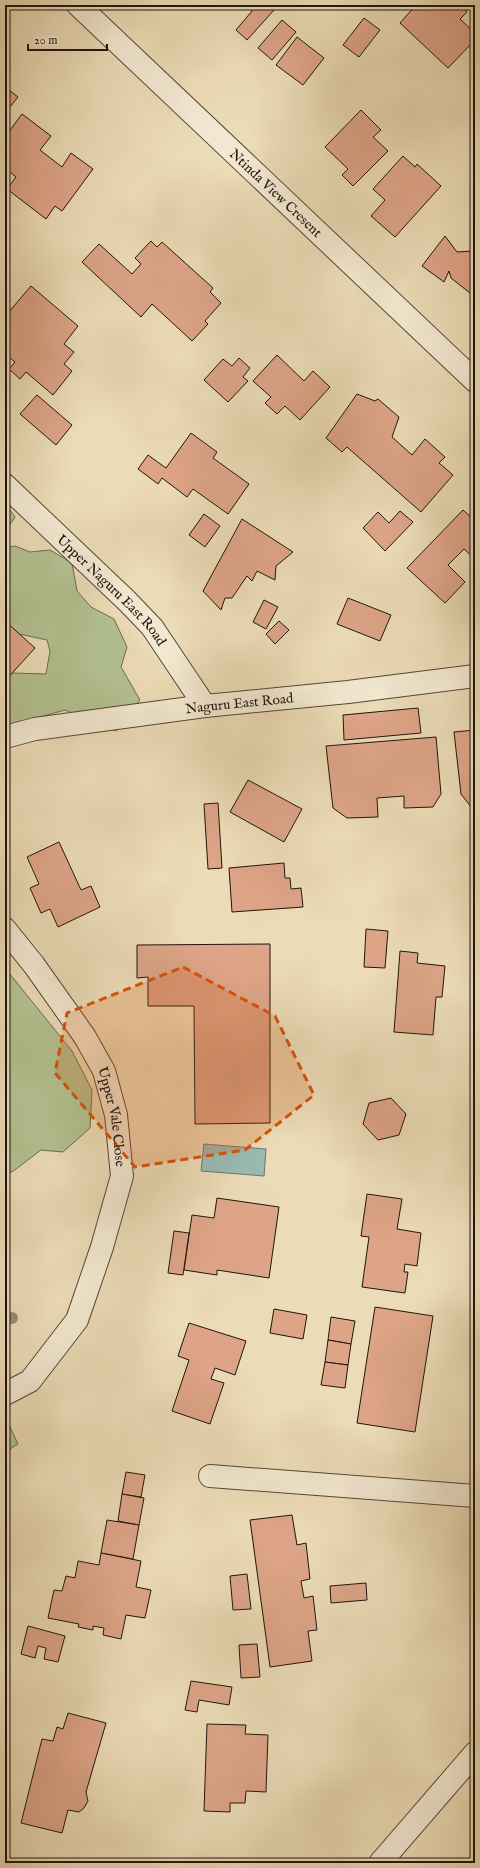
<svg xmlns="http://www.w3.org/2000/svg" width="480" height="1868" viewBox="0 0 480 1868" font-family="'IM FELL English',serif">
	<style>
		.green { fill: #b3c191; stroke: #6a6b50 }
		.water { fill: #99bab3; stroke: #697871 }
		.building { fill: #dda488; stroke: #20150e }
		.lines { fill: none; stroke-linecap: round; stroke-linejoin: round }
		.street-casing { stroke: #534638; stroke-width: 24 }
		.street { stroke: #f2e8d0; stroke-width: 22 }
		.tree { fill: #978f73 }
		.marked { fill: #d4520c; fill-opacity: 0.2; stroke: #d4520c; stroke-width: 3; stroke-dasharray: 8 5; stroke-linejoin: round }
		.labels { text-anchor: middle; stroke-width: 3.5; stroke-linejoin: round; paint-order: stroke }
		.street-label { font-size: 14px; fill: #20150e; stroke: #f2e8d0 }
	</style>
	<rect width="100%" height="100%" fill="#ebdbb6"/>
	<filter id="stains"><feTurbulence type="fractalNoise" baseFrequency=".005" numOctaves="4"/><feColorMatrix values="0 0 0 0 .2 0 0 0 0 .09 0 0 0 0 .02 0 0 0 .5 -.17"/></filter>
	<radialGradient id="worn" r=".72"><stop offset=".6" stop-color="#630" stop-opacity="0"/><stop offset="1" stop-color="#630" stop-opacity=".3"/></radialGradient>
	<g class="green">
		<polygon points="5,503 15,517 5,532"/>
		<polygon points="15,546 30,552 50,550 72,563 77,591 91,607 114,619 127,647 121,667 140,700 116,731 65,710 15,724 5,724 5,678 12,673 46,674 50,651 47,640 5,631 5,548"/>
		<polygon points="5,968 72,1051 92,1090 90,1128 63,1152 41,1150 12,1172 5,1172"/>
		<polygon points="5,1416 18,1444 5,1452"/>
	</g>
	<polygon class="water" points="204,1144 266,1149 264,1176 201,1171"/>
	<g class="building">
		<polygon points="246,5 270,5 274,10 247,40 236,30 252,11"/>
		<polygon points="416,5 460,5 467,12 460,19 475,33 475,40 448,68 400,23"/>
		<polygon points="364,18 380,30 359,57 343,45"/>
		<polygon points="282,20 296,32 272,60 258,48"/>
		<polygon points="297,37 324,58 303,85 276,65"/>
		<polygon points="5,87 18,97 5,113"/>
		<polygon points="361,110 381,130 373,137 388,151 353,186 342,175 348,169 325,147"/>
		<polygon points="22,114 51,136 40,150 62,167 71,153 93,169 62,211 55,206 46,219 7,189 16,177 5,168 5,137"/>
		<polygon points="403,156 415,167 417,164 441,186 395,237 371,216 385,200 373,189"/>
		<polygon points="445,236 457,252 472,251 475,253 475,297 451,278 449,271 444,282 422,266"/>
		<polygon points="151,241 157,247 162,242 213,288 210,292 221,303 205,321 208,324 192,341 152,304 141,317 82,262 99,244 132,274 141,264 135,258"/>
		<polygon points="31,286 78,326 64,344 74,352 64,364 72,371 53,395 26,372 20,379 9,369 15,362 5,354 5,310 8,313"/>
		<polygon points="277,355 304,381 313,371 330,387 300,420 285,406 277,414 265,403 271,397 253,381"/>
		<polygon points="239,358 250,368 243,377 248,381 228,402 204,380 223,359 232,366"/>
		<polygon points="357,394 375,401 378,399 399,417 392,437 412,455 425,439 445,457 439,463 453,475 421,512 347,447 342,452 326,438"/>
		<polygon points="37,395 72,425 56,445 20,414"/>
		<polygon points="191,433 217,452 213,458 249,484 228,514 193,489 187,497 162,478 158,484 138,469 148,455 166,468"/>
		<polygon points="463,510 471,517 475,512 475,559 464,549 448,565 465,582 445,603 407,568"/>
		<polygon points="400,511 413,522 385,551 363,528 378,512 389,523"/>
		<polygon points="204,514 220,526 205,547 189,535"/>
		<polygon points="242,519 293,552 276,566 275,580 257,571 252,581 247,576 232,598 225,598 221,610 203,591"/>
		<polygon points="348,598 391,615 380,641 337,624"/>
		<polygon points="264,600 278,607 266,629 253,622"/>
		<polygon points="5,621 35,648 5,681"/>
		<polygon points="279,621 289,630 275,644 266,634"/>
		<polygon points="418,708 421,733 344,740 343,715"/>
		<polygon points="475,730 475,812 461,794 454,732"/>
		<polygon points="436,737 441,794 433,807 404,808 404,796 377,798 378,817 347,818 333,808 326,746"/>
		<polygon points="248,780 302,809 284,842 230,812"/>
		<polygon points="218,803 222,868 208,869 204,804"/>
		<polygon points="59,842 81,890 91,886 100,907 58,927 50,909 41,913 30,888 39,884 27,857"/>
		<polygon points="284,863 285,878 290,878 291,889 301,888 303,907 232,912 229,868"/>
		<polygon points="366,929 388,931 385,968 364,967"/>
		<polygon points="270,944 270,1123 195,1124 194,1006 148,1006 148,977 137,978 137,945"/>
		<polygon points="400,951 418,953 417,963 445,966 442,997 436,997 433,1035 394,1032"/>
		<polygon points="391,1098 406,1114 399,1135 378,1140 363,1124 369,1103"/>
		<polygon points="367,1194 402,1199 397,1229 421,1233 417,1266 405,1264 404,1272 408,1272 405,1293 362,1287 369,1237 361,1236"/>
		<polygon points="217,1198 279,1207 269,1278 217,1270 217,1275 184,1270 192,1215 214,1218"/>
		<polygon points="174,1231 189,1233 183,1275 168,1273"/>
		<polygon points="375,1307 433,1316 415,1432 357,1423"/>
		<polygon points="274,1309 307,1315 303,1339 270,1333"/>
		<polygon points="331,1317 355,1321 351,1344 328,1340"/>
		<polygon points="189,1323 246,1341 235,1375 215,1368 211,1379 224,1383 210,1424 172,1411 189,1360 178,1356"/>
		<polygon points="328,1340 351,1344 348,1365 325,1362"/>
		<polygon points="325,1362 348,1365 345,1388 321,1385"/>
		<polygon points="126,1472 145,1475 141,1497 122,1494"/>
		<polygon points="122,1494 144,1498 139,1525 118,1521"/>
		<polygon points="292,1515 297,1545 306,1543 310,1579 301,1581 304,1598 313,1596 317,1630 308,1631 312,1661 270,1667 250,1520"/>
		<polygon points="107,1520 139,1525 133,1559 101,1553"/>
		<polygon points="101,1553 141,1561 136,1587 151,1590 145,1618 126,1615 121,1639 103,1635 104,1628 93,1626 93,1630 78,1627 79,1624 48,1618 54,1590 62,1591 66,1576 75,1578 78,1561 99,1565"/>
		<polygon points="247,1574 251,1609 233,1610 230,1576"/>
		<polygon points="366,1583 367,1600 331,1603 330,1586"/>
		<polygon points="28,1626 65,1636 58,1662 44,1659 46,1648 38,1646 35,1658 21,1654"/>
		<polygon points="257,1644 260,1677 241,1678 239,1645"/>
		<polygon points="191,1681 232,1687 229,1705 199,1700 197,1712 185,1710"/>
		<polygon points="68,1713 106,1723 86,1792 88,1801 84,1808 79,1812 68,1810 62,1833 21,1823 42,1739 53,1741 57,1727 63,1729"/>
		<polygon points="207,1724 246,1725 245,1734 268,1735 266,1792 246,1791 245,1803 230,1803 230,1812 204,1811"/>
	</g>
	<g class="lines">
		<defs>
			<g id="street">
				<path id="s1" d="M78,5L475,381"/>
				<path id="s2" d="M5,485L127,601L152,627L205,706"/>
				<path id="s3" d="M5,737L35,729L205,706L348,692L475,676"/>
				<path id="s4" d="M5,929L34,965L85,1037L104,1071L116,1115L122,1176L102,1247L77,1320L30,1381L5,1394"/>
				<polyline points="210,1476 475,1496"/>
				<polyline points="380,1863 475,1753"/>
			</g>
		</defs>
		<use href="#street" class="street-casing"/>
		<use href="#street" class="street"/>
	</g>
	<circle class="tree" cx="12" cy="1318" r="6"/>
	<path class="marked" d="M183,967L275,1016L314,1095L245,1150L135,1167L55,1073L67,1013Z"/>
	<g class="labels">
		<g class="street-label">
			<text dy="5" stroke="none"><textPath href="#s1" startOffset="273">Ntinda View Cresent</textPath></text>
			<text dy="5" stroke="none"><textPath href="#s2" startOffset="150">Upper Naguru East Road</textPath></text>
			<text dy="5" stroke="none"><textPath href="#s3" startOffset="237">Naguru East Road</textPath></text>
			<text dy="5" stroke="none"><textPath href="#s4" startOffset="220">Upper Vale Close</textPath></text>
		</g>
	</g>
	<rect width="480" height="1868" fill="none" stroke="#ebdbb6" stroke-width="20"/>
	<rect x="6" y="6" width="468" height="1856" fill="none" stroke="#20150e" stroke-width="2"/>
	<rect x="10" y="10" width="460" height="1848" fill="none" stroke="#20150e"/>
	<path d="M28 44v6h79v-6" fill="none" stroke="#20150e" stroke-width="2"/>
	<text x="34" y="44" font-size="12" fill="#20150e" stroke="#f2e8d0" stroke-width="3" paint-order="stroke">20 m</text>
	<rect width="100%" height="100%" filter="url(#stains)"/>
	<rect width="100%" height="100%" fill="url(#worn)"/>
</svg>
